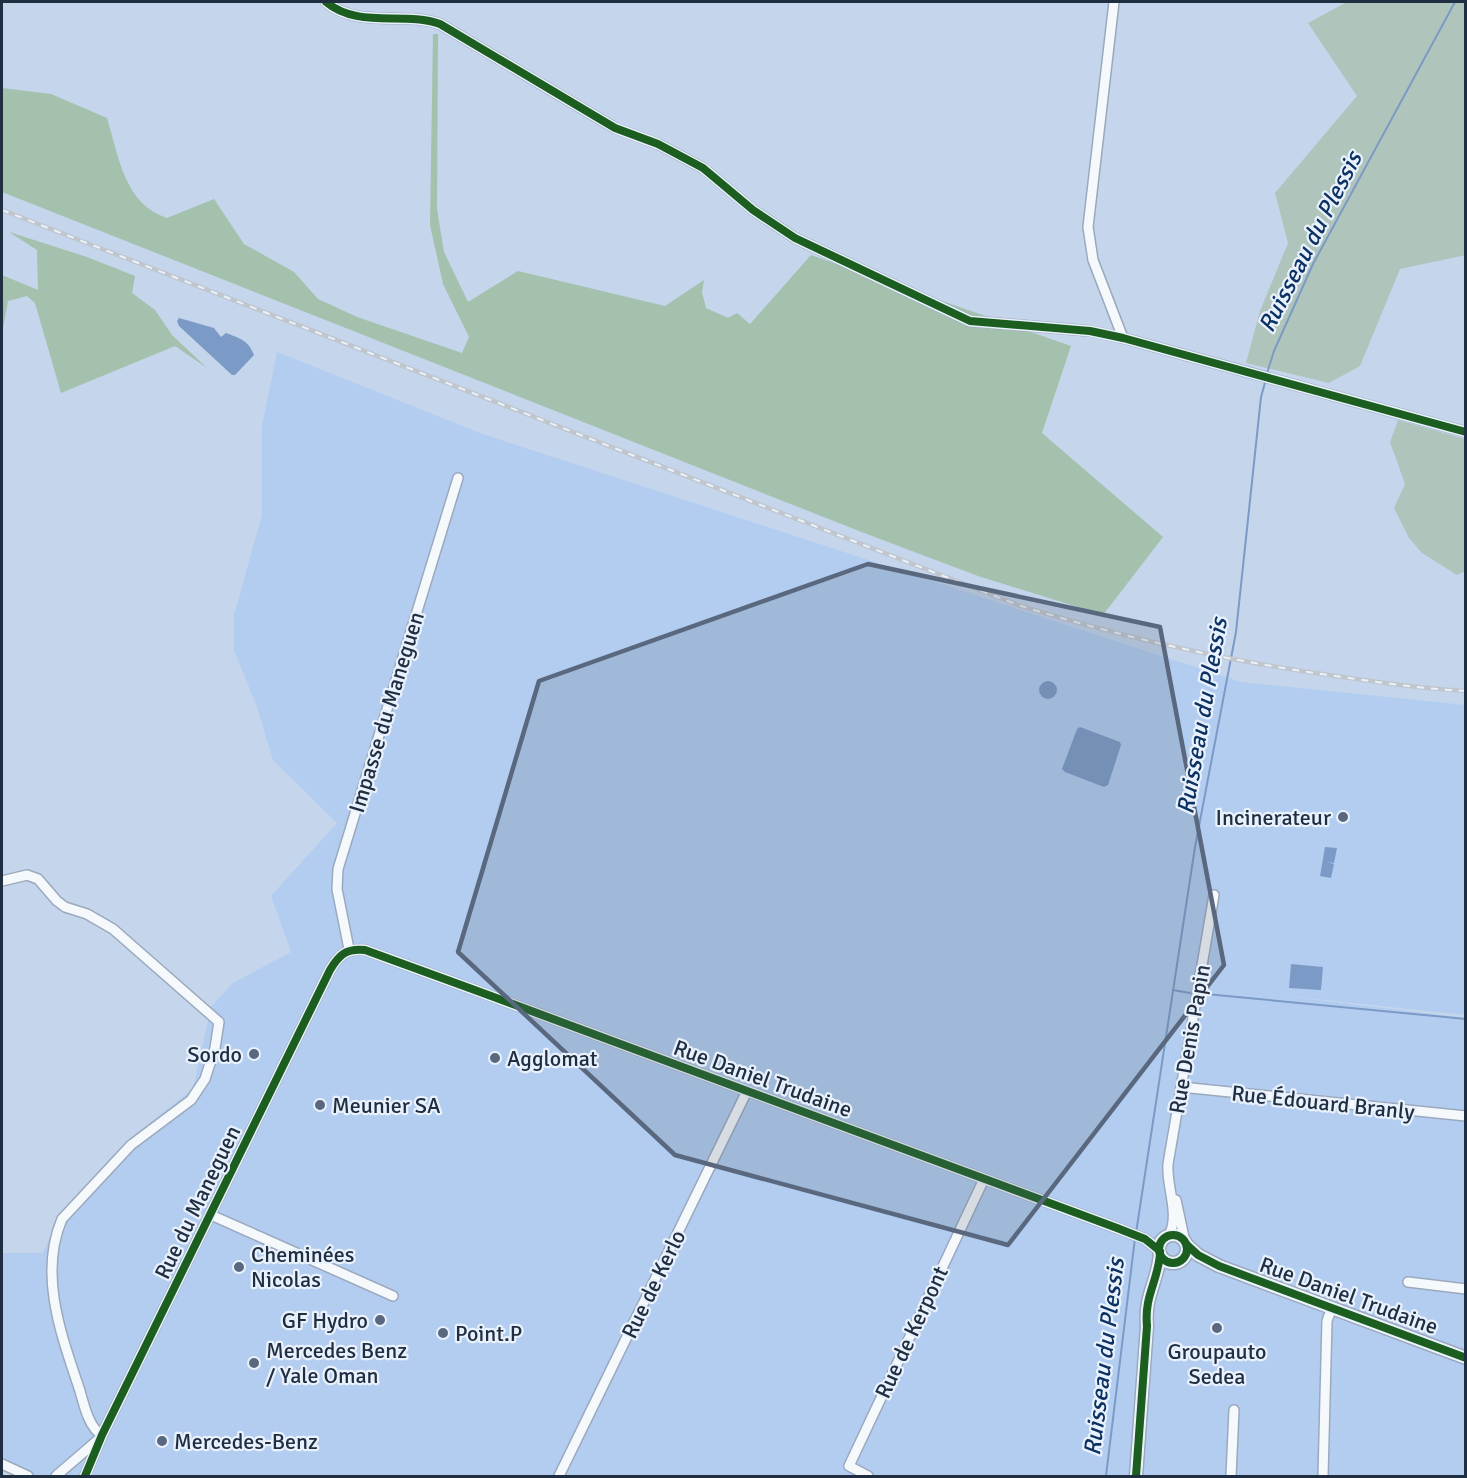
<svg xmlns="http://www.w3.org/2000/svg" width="1467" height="1478" viewBox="0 0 1467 1478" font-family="Signika,sans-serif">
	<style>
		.built { fill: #b3cdf1 }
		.green { fill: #afc5bb }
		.forest { fill: #a3c1ac }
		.water { fill: #7b9ac6 }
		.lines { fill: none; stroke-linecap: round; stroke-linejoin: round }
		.stream { stroke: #7b9ac6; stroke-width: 2 }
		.minor-casing { stroke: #9ba9bd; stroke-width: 12 }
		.major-casing { stroke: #9ba9bd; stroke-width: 15 }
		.minor { stroke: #f6f9fc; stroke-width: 9 }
		.major { stroke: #f6f9fc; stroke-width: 12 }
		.rail-casing { stroke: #c1c6cd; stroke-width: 4.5 }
		.rail { stroke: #e9f1fc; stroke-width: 2; stroke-dasharray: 7; stroke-linecap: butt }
		.cycleway-casing { stroke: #e9f1fc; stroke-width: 11 }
		.cycleway { stroke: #1b5e20; stroke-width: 8 }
		.marked { fill: #59687e; fill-opacity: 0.2; stroke: #59687e; stroke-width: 4.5; stroke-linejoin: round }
		.poi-dot { fill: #59687e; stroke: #e9f1fc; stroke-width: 2 }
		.labels { text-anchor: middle; stroke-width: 4.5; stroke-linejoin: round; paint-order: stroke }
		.street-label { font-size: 22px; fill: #202e42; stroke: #e9f1fc }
		.poi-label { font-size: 22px; fill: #202e42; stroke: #e9f1fc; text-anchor: start }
		.water-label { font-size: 24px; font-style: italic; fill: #0c3263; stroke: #e9f1fc }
	</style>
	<rect width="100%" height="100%" fill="#c4d5ec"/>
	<polygon class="built" points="277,352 480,433 1241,682 1465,705 1465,1015 1278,995 1465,1018 1465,1476 28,1476 2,1464 2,1253 43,1253 60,1214 133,1136 193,1089 211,1007 233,983 291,952 271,896 337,823 273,760 257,707 234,650 234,615 262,515 262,426"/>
	<g class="green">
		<polygon points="1347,2 1465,2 1466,255 1400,269 1360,366 1329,383 1246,363 1260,311 1288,243 1275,193 1357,96 1308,23"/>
		<polygon points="1398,420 1465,439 1465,571 1457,575 1422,553 1409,538 1394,508 1405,484 1390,442"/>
	</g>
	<g class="forest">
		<path d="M433,34H438L437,209L444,252L468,302L518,271L665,306L704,280L702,292L706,308L728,318L737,313L750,324L811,255L1071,346L1042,433L1163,537L1103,615L978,576L859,531L2,192V88L51,94L107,118C119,157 124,204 167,218L214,199L244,244L294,272L318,299L357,317L462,353L469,337L443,284L430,225Z"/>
		<polygon points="9,232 87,257 135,276 132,293 155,310 172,335 207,368 175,346 61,393 35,303 27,296 8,301 2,334 2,275 38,290 37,250"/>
	</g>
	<g class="water">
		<path d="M179,318L214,328L221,337L226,333C241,339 248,340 254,355L235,375H232L179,326L177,321Z"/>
		<circle cx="1048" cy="690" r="9"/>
		<polygon points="1080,727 1120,742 1121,745 1108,785 1104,787 1065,772 1062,769 1077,729"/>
		<polygon points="1325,847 1337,848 1334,863 1327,862 1334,864 1331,878 1320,876"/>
		<polygon points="1291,964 1323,967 1321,990 1289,988"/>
	</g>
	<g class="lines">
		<g class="stream">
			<polyline points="1267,373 1274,351 1313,264 1455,2"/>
			<polyline points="1173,990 1190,993"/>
			<polyline points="1206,994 1466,1019"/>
			<polyline points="1136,1233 1195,847 1236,632 1261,397 1266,379"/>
			<polyline points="1106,1476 1135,1238"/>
		</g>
		<defs>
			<g id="minor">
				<path d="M326,2C358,29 404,11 440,24L615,128L658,144L703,168L753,210L795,238L970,321L1090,331L1123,338L1466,432"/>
				<polyline points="1114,2 1088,227 1093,260 1123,338"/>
				<path d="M2,881L27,875L38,879L57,901L65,907L87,914L113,929L219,1022L215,1048L205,1079L191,1100L131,1145L62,1219C38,1275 62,1337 80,1391C84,1405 89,1428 102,1435"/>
				<polyline points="349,949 337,889 338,869 458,478"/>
				<polyline points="1181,1087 1466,1116"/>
				<polyline points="1176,1200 1185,1242"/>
				<polyline points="211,1215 393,1296"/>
				<path d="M1168,1237C1181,1215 1166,1188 1168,1164L1214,895"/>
				<polyline points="1408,1282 1466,1289"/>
				<polyline points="2,1464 28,1476"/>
				<polyline points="56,1476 99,1439"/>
				<path d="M85,1476L102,1435L330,970C339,955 346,948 365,950L472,989L1117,1228L1145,1239L1160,1251"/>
				<polyline points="559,1476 747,1091"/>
				<polyline points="868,1476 849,1466 984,1179"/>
				<polyline points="1231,1476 1234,1410"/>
				<polyline points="1323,1476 1327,1321 1332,1307"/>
			</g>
			<g id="major">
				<circle cx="1173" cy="1249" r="14"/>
				<polyline points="1187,1245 1198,1255 1219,1266 1466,1358"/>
				<path d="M1136,1476L1147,1326C1144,1296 1158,1281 1160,1254"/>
			</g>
		</defs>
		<use href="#minor" class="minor-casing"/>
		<use href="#major" class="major-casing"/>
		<use href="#minor" class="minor"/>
		<use href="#major" class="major"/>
		<defs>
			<path id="rail" d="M2,210L1018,605C1124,638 1232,662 1343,677C1383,683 1425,689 1466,691"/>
		</defs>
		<use href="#rail" class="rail-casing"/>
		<use href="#rail" class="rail"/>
		<defs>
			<g id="cycleway">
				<path d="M326,2C358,29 404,11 440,24L615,128L658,144L703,168L753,210L795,238L970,321L1090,331L1123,338L1466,432"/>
				<circle cx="1173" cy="1249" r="14"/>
				<polyline points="1187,1245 1198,1255 1219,1266 1466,1358"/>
				<path d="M85,1476L102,1435L330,970C339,955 346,948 365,950L472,989L1117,1228L1145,1239L1160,1251"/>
				<path d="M1136,1476L1147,1326C1144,1296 1158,1281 1160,1254"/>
			</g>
		</defs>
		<use href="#cycleway" class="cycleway-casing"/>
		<use href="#cycleway" class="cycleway"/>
	</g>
	<path class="marked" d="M868,564L1160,627L1224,965L1008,1245L675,1155L458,952L539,681Z"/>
	<g class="poi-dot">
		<circle cx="1343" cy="817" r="6"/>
		<circle cx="254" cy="1054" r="6"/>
		<circle cx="495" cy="1058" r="6"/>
		<circle cx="320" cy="1105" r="6"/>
		<circle cx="239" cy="1267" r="6"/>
		<circle cx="380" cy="1320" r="6"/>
		<circle cx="1217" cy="1328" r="6"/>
		<circle cx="443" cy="1333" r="6"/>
		<circle cx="254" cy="1363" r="6"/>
		<circle cx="162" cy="1441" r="6"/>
	</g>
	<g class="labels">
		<g class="street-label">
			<text transform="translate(386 712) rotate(-73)" y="8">Impasse du Maneguen</text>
			<text transform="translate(1189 1039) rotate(-80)" y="8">Rue Denis Papin</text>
			<text transform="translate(763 1078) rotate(20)" y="8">Rue Daniel Trudaine</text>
			<text transform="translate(1323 1102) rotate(6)" y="8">Rue Édouard Branly</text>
			<text transform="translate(197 1202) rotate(-64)" y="8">Rue du Maneguen</text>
			<text transform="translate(653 1284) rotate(-64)" y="8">Rue de Kerlo</text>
			<text transform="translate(1349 1295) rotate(20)" y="8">Rue Daniel Trudaine</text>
			<text transform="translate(911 1332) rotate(-65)" y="8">Rue de Kerpont</text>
		</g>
		<g class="poi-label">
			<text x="1331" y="825" text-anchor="end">Incinerateur</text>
			<text x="242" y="1062" text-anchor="end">Sordo</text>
			<text x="507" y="1066">Agglomat</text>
			<text x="332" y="1113">Meunier SA</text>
			<text x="251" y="1262">Cheminées<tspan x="251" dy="25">Nicolas</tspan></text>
			<text x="368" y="1328" text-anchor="end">GF Hydro</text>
			<text x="455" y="1341">Point.P</text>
			<text x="266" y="1358">Mercedes Benz<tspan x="266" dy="25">/ Yale Oman</tspan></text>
			<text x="1217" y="1359" text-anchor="middle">Groupauto<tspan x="1217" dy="25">Sedea</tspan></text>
			<text x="174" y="1449">Mercedes-Benz</text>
		</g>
		<g class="water-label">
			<text transform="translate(1310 242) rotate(-63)" y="8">Ruisseau du Plessis</text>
			<text transform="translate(1202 716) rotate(-80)" y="8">Ruisseau du Plessis</text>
			<text transform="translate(1104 1357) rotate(-83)" y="8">Ruisseau du Plessis</text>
		</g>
	</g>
	<rect width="1467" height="1478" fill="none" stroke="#202e42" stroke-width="6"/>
</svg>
